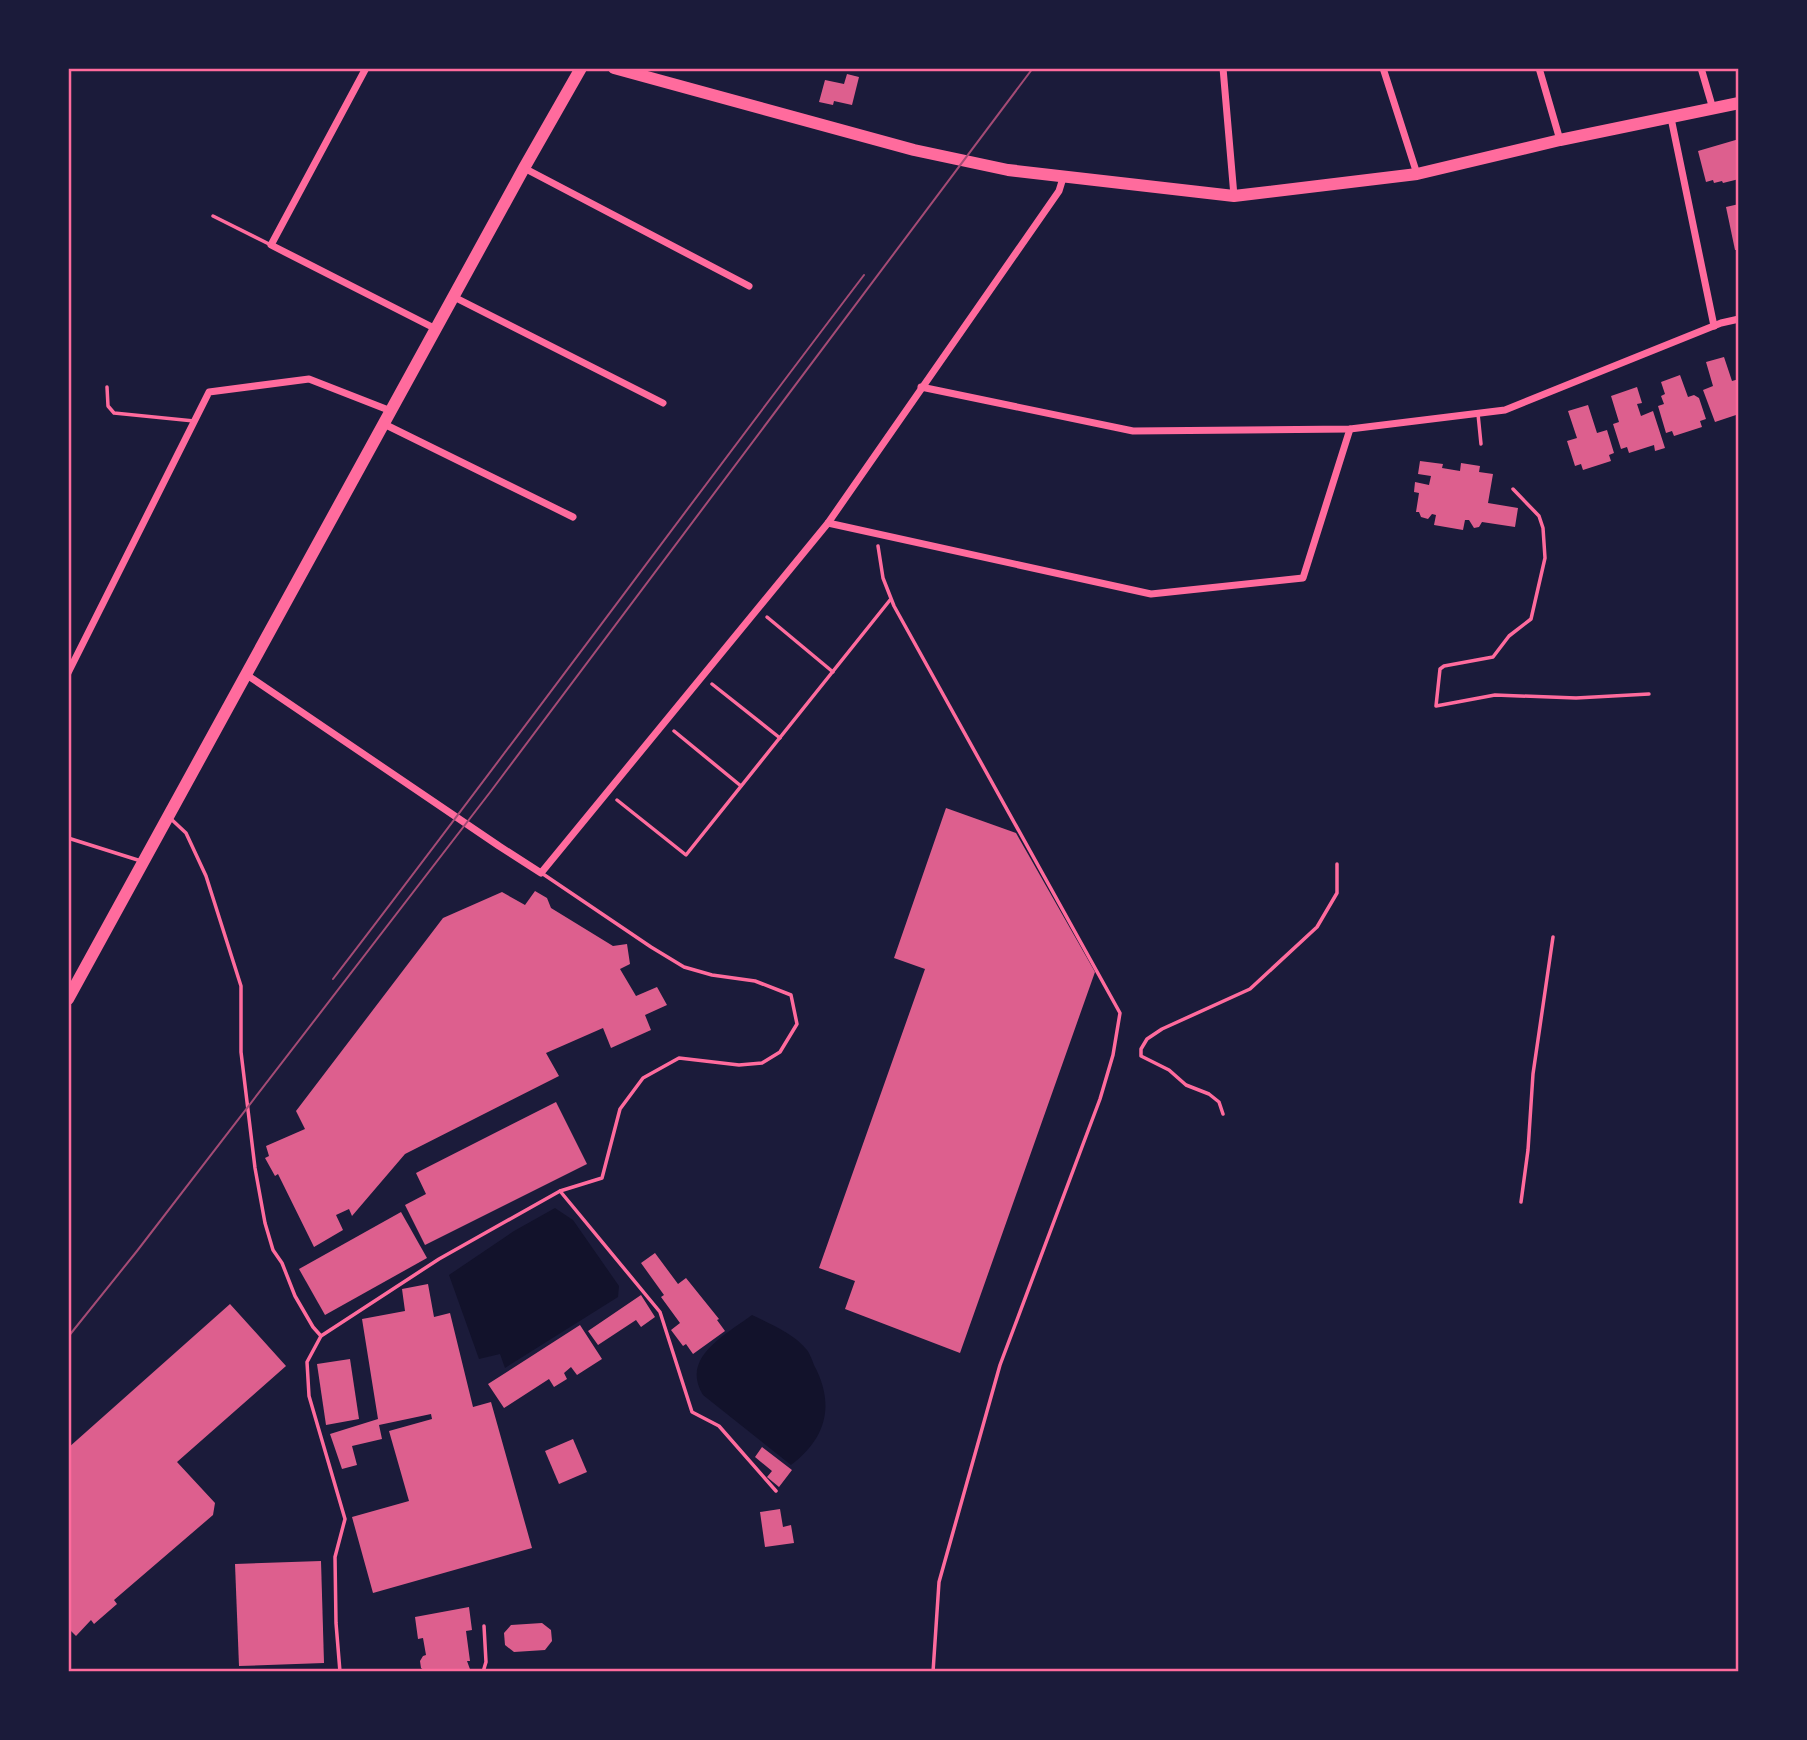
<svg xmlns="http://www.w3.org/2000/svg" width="1807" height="1740" viewBox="0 0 1807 1740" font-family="Overpass,sans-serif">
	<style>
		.water { fill: #12122b }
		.building { fill: #dd5f8e }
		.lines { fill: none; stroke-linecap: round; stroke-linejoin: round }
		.path { stroke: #ff6b9d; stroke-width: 3.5 }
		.service { stroke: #ff6b9d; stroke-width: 3.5 }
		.minor { stroke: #ff6b9d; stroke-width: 7 }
		.primary { stroke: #ff6b9d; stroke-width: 12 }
		.tram { stroke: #a44b75; stroke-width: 2 }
		.neatline { fill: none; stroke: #ff6b9d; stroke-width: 2.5 }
	</style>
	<rect width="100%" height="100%" fill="#1b1b3a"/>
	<g class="water">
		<polygon points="555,1208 573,1220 619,1286 618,1297 505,1368 500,1354 479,1359 449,1275 514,1231"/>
		<path d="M752,1315C770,1324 793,1333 807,1350C810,1354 812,1360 814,1365C835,1404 827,1438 791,1465L703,1395C680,1358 725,1335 752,1315Z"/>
	</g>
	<g class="building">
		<polygon points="847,74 859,77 852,105 834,101 833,105 819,102 825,80 844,84"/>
		<polygon points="1739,139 1739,179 1723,183 1722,181 1714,183 1713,180 1706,182 1698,151"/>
		<polygon points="1739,204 1739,250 1735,250 1726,207"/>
		<polygon points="1724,357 1732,381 1739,379 1739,414 1715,422 1703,390 1713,386 1706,362"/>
		<polygon points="1680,375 1688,397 1694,395 1699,398 1706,419 1700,421 1702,427 1674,436 1672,431 1666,433 1658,406 1664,404 1661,396 1665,394 1661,382"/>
		<polygon points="1637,387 1642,403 1637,404 1641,416 1653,411 1665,448 1655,451 1654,445 1629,453 1627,447 1621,449 1613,424 1619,422 1611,396"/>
		<polygon points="1588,405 1597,433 1607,430 1614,453 1609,455 1611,461 1583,470 1581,464 1575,466 1567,441 1577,438 1568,411"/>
		<polygon points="1420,461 1443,464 1442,468 1460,471 1461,463 1480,466 1479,472 1493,474 1488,503 1518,508 1515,527 1482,522 1479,527 1474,528 1469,520 1465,520 1463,530 1434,525 1436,515 1432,514 1428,519 1421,517 1419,512 1416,512 1419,493 1414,492 1415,482 1429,485 1431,476 1418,474"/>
		<polygon points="946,808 1016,833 1095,972 960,1353 845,1309 855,1281 819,1268 925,969 894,958"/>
		<polygon points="535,891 547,898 551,908 613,946 627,944 630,964 620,969 636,996 657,987 667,1005 645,1015 651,1030 611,1048 603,1028 546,1053 559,1076 405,1154 352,1216 349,1209 336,1215 343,1230 314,1247 278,1174 275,1176 265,1158 269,1156 266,1146 305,1129 296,1111 443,918 502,892 525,905"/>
		<polygon points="556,1102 587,1164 425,1245 405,1205 426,1194 416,1173"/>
		<polygon points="401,1212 427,1258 325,1315 299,1269"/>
		<polygon points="655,1253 678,1284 686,1278 719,1319 717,1320 725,1331 693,1354 686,1344 683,1346 671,1330 680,1323 661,1297 664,1295 641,1263"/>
		<polygon points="428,1284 434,1317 450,1313 473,1407 491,1402 532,1548 373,1593 352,1517 409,1501 389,1431 432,1419 431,1414 379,1425 382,1439 352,1446 357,1465 342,1469 330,1434 378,1419 362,1319 405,1311 402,1289"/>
		<polygon points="641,1295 655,1317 641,1327 636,1320 598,1345 588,1331"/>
		<polygon points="230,1304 286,1366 177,1462 215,1503 213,1515 114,1600 117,1604 94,1624 91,1620 76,1636 68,1628 68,1448"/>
		<polygon points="580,1325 602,1359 577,1375 571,1367 564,1373 567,1379 554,1387 549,1379 504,1408 488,1384"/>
		<polygon points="350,1359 359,1419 326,1425 317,1364"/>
		<polygon points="573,1439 587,1472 559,1484 545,1451"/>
		<polygon points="762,1447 792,1470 779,1487 767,1477 772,1471 755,1457"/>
		<polygon points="780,1509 783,1527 791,1525 794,1543 765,1547 760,1512"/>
		<polygon points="321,1561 324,1663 239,1666 235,1564"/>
		<polygon points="469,1607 472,1630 466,1631 470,1661 467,1661 471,1672 425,1671 421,1668 420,1661 423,1656 426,1655 423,1638 418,1639 415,1617"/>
		<polygon points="542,1623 551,1630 552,1641 545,1650 514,1652 505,1645 504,1633 511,1625"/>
	</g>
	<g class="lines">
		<g class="path">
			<polyline points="1513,489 1539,516 1543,528 1545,558 1531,619 1509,636 1493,657 1444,666 1440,669 1436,706 1495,695 1576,698 1649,694"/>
			<polyline points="878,546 883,578 894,606 1120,1013 1113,1055 1100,1099 1000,1365 939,1582 933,1672"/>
			<polyline points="767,617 833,672"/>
			<polyline points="712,684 780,738"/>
			<polyline points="674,731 741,786"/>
			<polyline points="617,800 686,855 890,600"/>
			<polyline points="1223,1114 1219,1102 1209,1094 1186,1085 1169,1070 1141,1056 1141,1049 1147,1039 1162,1029 1250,989 1317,927 1337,893 1337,864"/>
			<polyline points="1521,1202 1528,1150 1533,1074 1553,937"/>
		</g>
		<g class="service">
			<polyline points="213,216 269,244"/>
			<polyline points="107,387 108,406 114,413 194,421"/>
			<polyline points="1478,414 1481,444"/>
			<polyline points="170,818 186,833 206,876 241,986 241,1052 255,1168 265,1223 273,1250 282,1263 295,1296 313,1327 321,1336"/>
			<polyline points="68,838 141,861"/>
			<polyline points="560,1191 660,1312 692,1412 719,1426 776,1491"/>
			<polyline points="340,1672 336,1623 335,1557 345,1519 309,1396 307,1362 321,1336 439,1259 560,1191 602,1178 620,1109 643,1078 679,1058 739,1065 762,1063 780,1052 797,1024 791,995 755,981 712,975 684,967 651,947 543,874"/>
			<polyline points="483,1672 486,1662 484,1626"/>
		</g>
		<g class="minor">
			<polyline points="366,68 271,245 436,329"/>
			<polyline points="1223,68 1234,196"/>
			<polyline points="1383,68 1417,174"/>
			<polyline points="1539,68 1560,140"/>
			<polyline points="1701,68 1713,109"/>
			<polyline points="1671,118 1714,326"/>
			<polyline points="524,168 749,286"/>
			<polyline points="454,297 663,403"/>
			<polyline points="921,387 1133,431 1350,429 1505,410 1721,323 1739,319"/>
			<polyline points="384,424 573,517"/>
			<polyline points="828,523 1151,594 1303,578 1350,429"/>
			<polyline points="68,673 209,392 309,379 391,411"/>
			<polyline points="247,675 499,846 541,873 828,523 1059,191 1063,178"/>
		</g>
		<g class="primary">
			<polyline points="614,68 914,150 1008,170 1234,196 1417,174 1560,140 1739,103"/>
			<polyline points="68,999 524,168 581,68"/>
		</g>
		<g class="tram">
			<path d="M333,979C512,746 686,509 864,275"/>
			<polyline points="68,1337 137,1251 491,791 1033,68"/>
		</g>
	</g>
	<rect width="1807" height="1740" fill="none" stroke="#1b1b3a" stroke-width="140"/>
	<rect x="70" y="70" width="1667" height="1600" class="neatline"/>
</svg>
